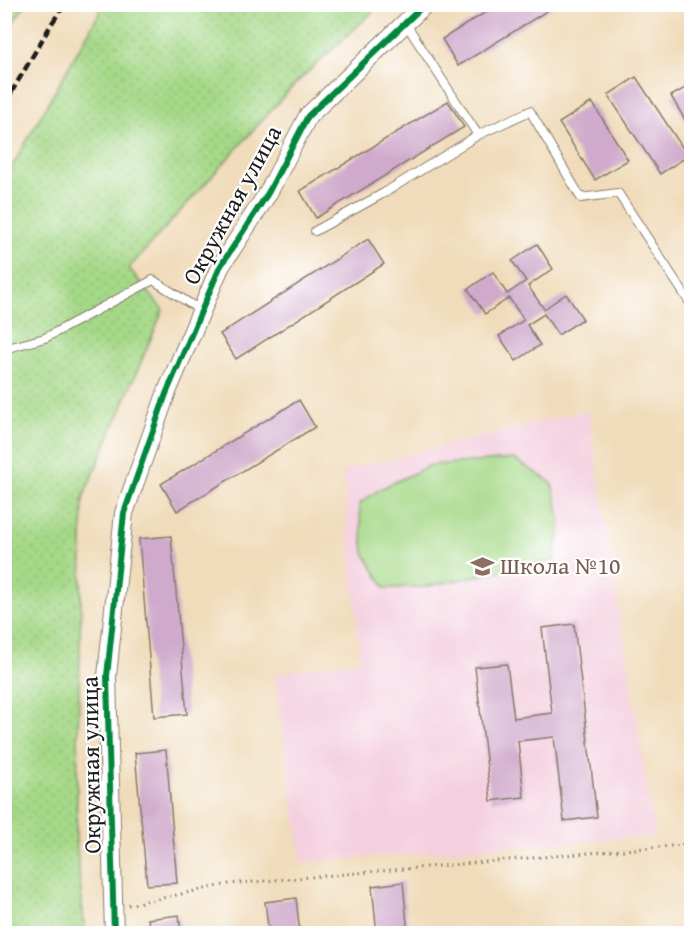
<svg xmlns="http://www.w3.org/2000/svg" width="696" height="938" viewBox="0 0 696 938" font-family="'Gentium Book Plus',serif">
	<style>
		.built { fill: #f4cfde }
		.grass { fill: url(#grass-dots); stroke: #607a52; stroke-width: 1.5 }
		.pitch { fill: #a5d887; stroke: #607a52; stroke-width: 1.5 }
		.building { fill: #d0aacc }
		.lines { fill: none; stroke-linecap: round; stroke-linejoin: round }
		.service-casing { stroke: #867c6b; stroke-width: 10 }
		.tertiary-casing { stroke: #867c6b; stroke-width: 20 }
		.path { stroke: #867c6b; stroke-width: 3; stroke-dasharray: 1.5 4.5; stroke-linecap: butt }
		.service { stroke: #fff; stroke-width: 8 }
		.tertiary { stroke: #fff; stroke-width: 18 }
		.rail { stroke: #1c1c1c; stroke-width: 4.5; stroke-dasharray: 9 4.5; stroke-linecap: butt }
		.cycleway-casing { stroke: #fff; stroke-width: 10 }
		.cycleway { stroke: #00873e; stroke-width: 6 }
		.labels { text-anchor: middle; stroke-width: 4.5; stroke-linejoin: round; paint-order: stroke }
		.street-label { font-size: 24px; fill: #1c1c1c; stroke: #fff }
		.education-label { font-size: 24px; fill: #785e54; stroke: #fff; text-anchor: start }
	</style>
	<defs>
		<pattern id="grass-dots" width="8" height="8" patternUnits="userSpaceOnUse" patternTransform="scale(1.5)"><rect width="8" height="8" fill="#a5d887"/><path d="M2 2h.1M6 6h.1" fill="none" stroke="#8db974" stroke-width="1.8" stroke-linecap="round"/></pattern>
	</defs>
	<rect width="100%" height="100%" fill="#fff"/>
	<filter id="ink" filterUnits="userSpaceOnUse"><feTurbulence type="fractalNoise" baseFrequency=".0167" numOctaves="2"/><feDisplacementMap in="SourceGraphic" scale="12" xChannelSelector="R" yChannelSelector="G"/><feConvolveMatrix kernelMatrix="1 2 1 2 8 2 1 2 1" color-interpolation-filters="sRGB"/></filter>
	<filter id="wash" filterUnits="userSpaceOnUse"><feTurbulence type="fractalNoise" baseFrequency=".008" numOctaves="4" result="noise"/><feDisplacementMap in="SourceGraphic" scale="24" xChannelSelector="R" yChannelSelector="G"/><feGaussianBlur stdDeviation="1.35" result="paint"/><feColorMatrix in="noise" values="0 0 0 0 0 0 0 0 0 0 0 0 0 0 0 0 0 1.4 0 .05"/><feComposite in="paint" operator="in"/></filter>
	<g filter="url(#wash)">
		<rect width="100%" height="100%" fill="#f0dbba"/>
		<polygon class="built" points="588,410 655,836 302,862 274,674 360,660 343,471"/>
		<g class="grass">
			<polygon points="5,4 25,5 5,35 4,5"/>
			<polygon points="104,5 380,5 294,85 129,268 163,310 83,498 76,841 85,933 5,934 5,179"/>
		</g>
		<polygon class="pitch" points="514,459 552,483 561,522 554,560 424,587 385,588 364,553 359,504 380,489 431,465"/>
		<g id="blocks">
			<g class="building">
				<polygon points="499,4 558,4 458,66 442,39"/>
				<polygon points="636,77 688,156 660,174 608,95"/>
				<polygon points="692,84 692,132 671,96"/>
				<polygon points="448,101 464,127 316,218 300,191"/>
				<polygon points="592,102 628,160 595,180 559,123"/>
				<polygon points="368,239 384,264 236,359 220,334"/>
				<polygon points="537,244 553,269 528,286 544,309 566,294 583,319 558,335 544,314 527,325 540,345 516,361 499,336 524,320 509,298 485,314 468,289 493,272 507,294 526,281 512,261"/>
				<polygon points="299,400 315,427 177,511 161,484"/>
				<polygon points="171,536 187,714 154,717 139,539"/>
				<polygon points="574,624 597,817 564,821 554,737 518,741 524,797 491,801 475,667 507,664 514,718 552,713 542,628"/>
				<polygon points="166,750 177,883 147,885 135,753"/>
				<polygon points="403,882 408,934 377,934 372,886"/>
				<polygon points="296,898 300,934 269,934 265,902"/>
				<polygon points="179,915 181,934 150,934 148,919"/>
				<polygon points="509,927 516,934 504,934"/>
			</g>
		</g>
	</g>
	<g filter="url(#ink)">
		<use href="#blocks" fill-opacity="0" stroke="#867c6b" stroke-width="1.5"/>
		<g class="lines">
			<defs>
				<g id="service">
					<polyline points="406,24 478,135"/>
					<polyline points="315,231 384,193 478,135 530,111 581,198 618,193 692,306"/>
					<polyline points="4,349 45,338 153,280 200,310"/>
				</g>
				<polyline id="tertiary" points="114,934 107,676 124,513 166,394 220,267 268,193 308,116 425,4"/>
			</defs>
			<use href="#service" class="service-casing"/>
			<use href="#tertiary" class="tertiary-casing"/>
			<polyline class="path" points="128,905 229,884 682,845 692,820"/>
			<use href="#service" class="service"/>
			<use href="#tertiary" class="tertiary"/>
			<polyline class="rail" points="4,105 52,23 65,4"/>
			<defs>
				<polyline id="cycleway" points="114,934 107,676 124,513 166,394 220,267 268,193 308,116 425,4"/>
			</defs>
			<use href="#cycleway" class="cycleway-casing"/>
			<use href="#cycleway" class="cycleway"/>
		</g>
	</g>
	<defs>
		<symbol id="school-bare" viewBox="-9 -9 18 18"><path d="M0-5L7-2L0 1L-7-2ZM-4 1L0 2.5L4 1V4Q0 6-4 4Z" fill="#8d6e63" stroke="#fff" stroke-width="2.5" paint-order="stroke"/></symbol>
	</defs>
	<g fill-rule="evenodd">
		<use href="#school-bare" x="466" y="550" width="33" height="33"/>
	</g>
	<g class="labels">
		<g class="street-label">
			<text transform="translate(232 205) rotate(-61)" y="8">Окружная улица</text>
			<text transform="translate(91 765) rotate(-91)" y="8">Окружная улица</text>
		</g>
		<g class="education-label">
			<text x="500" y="574">Школа №10</text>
		</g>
	</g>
	<rect width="696" height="938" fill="none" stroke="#fff" stroke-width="24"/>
</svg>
